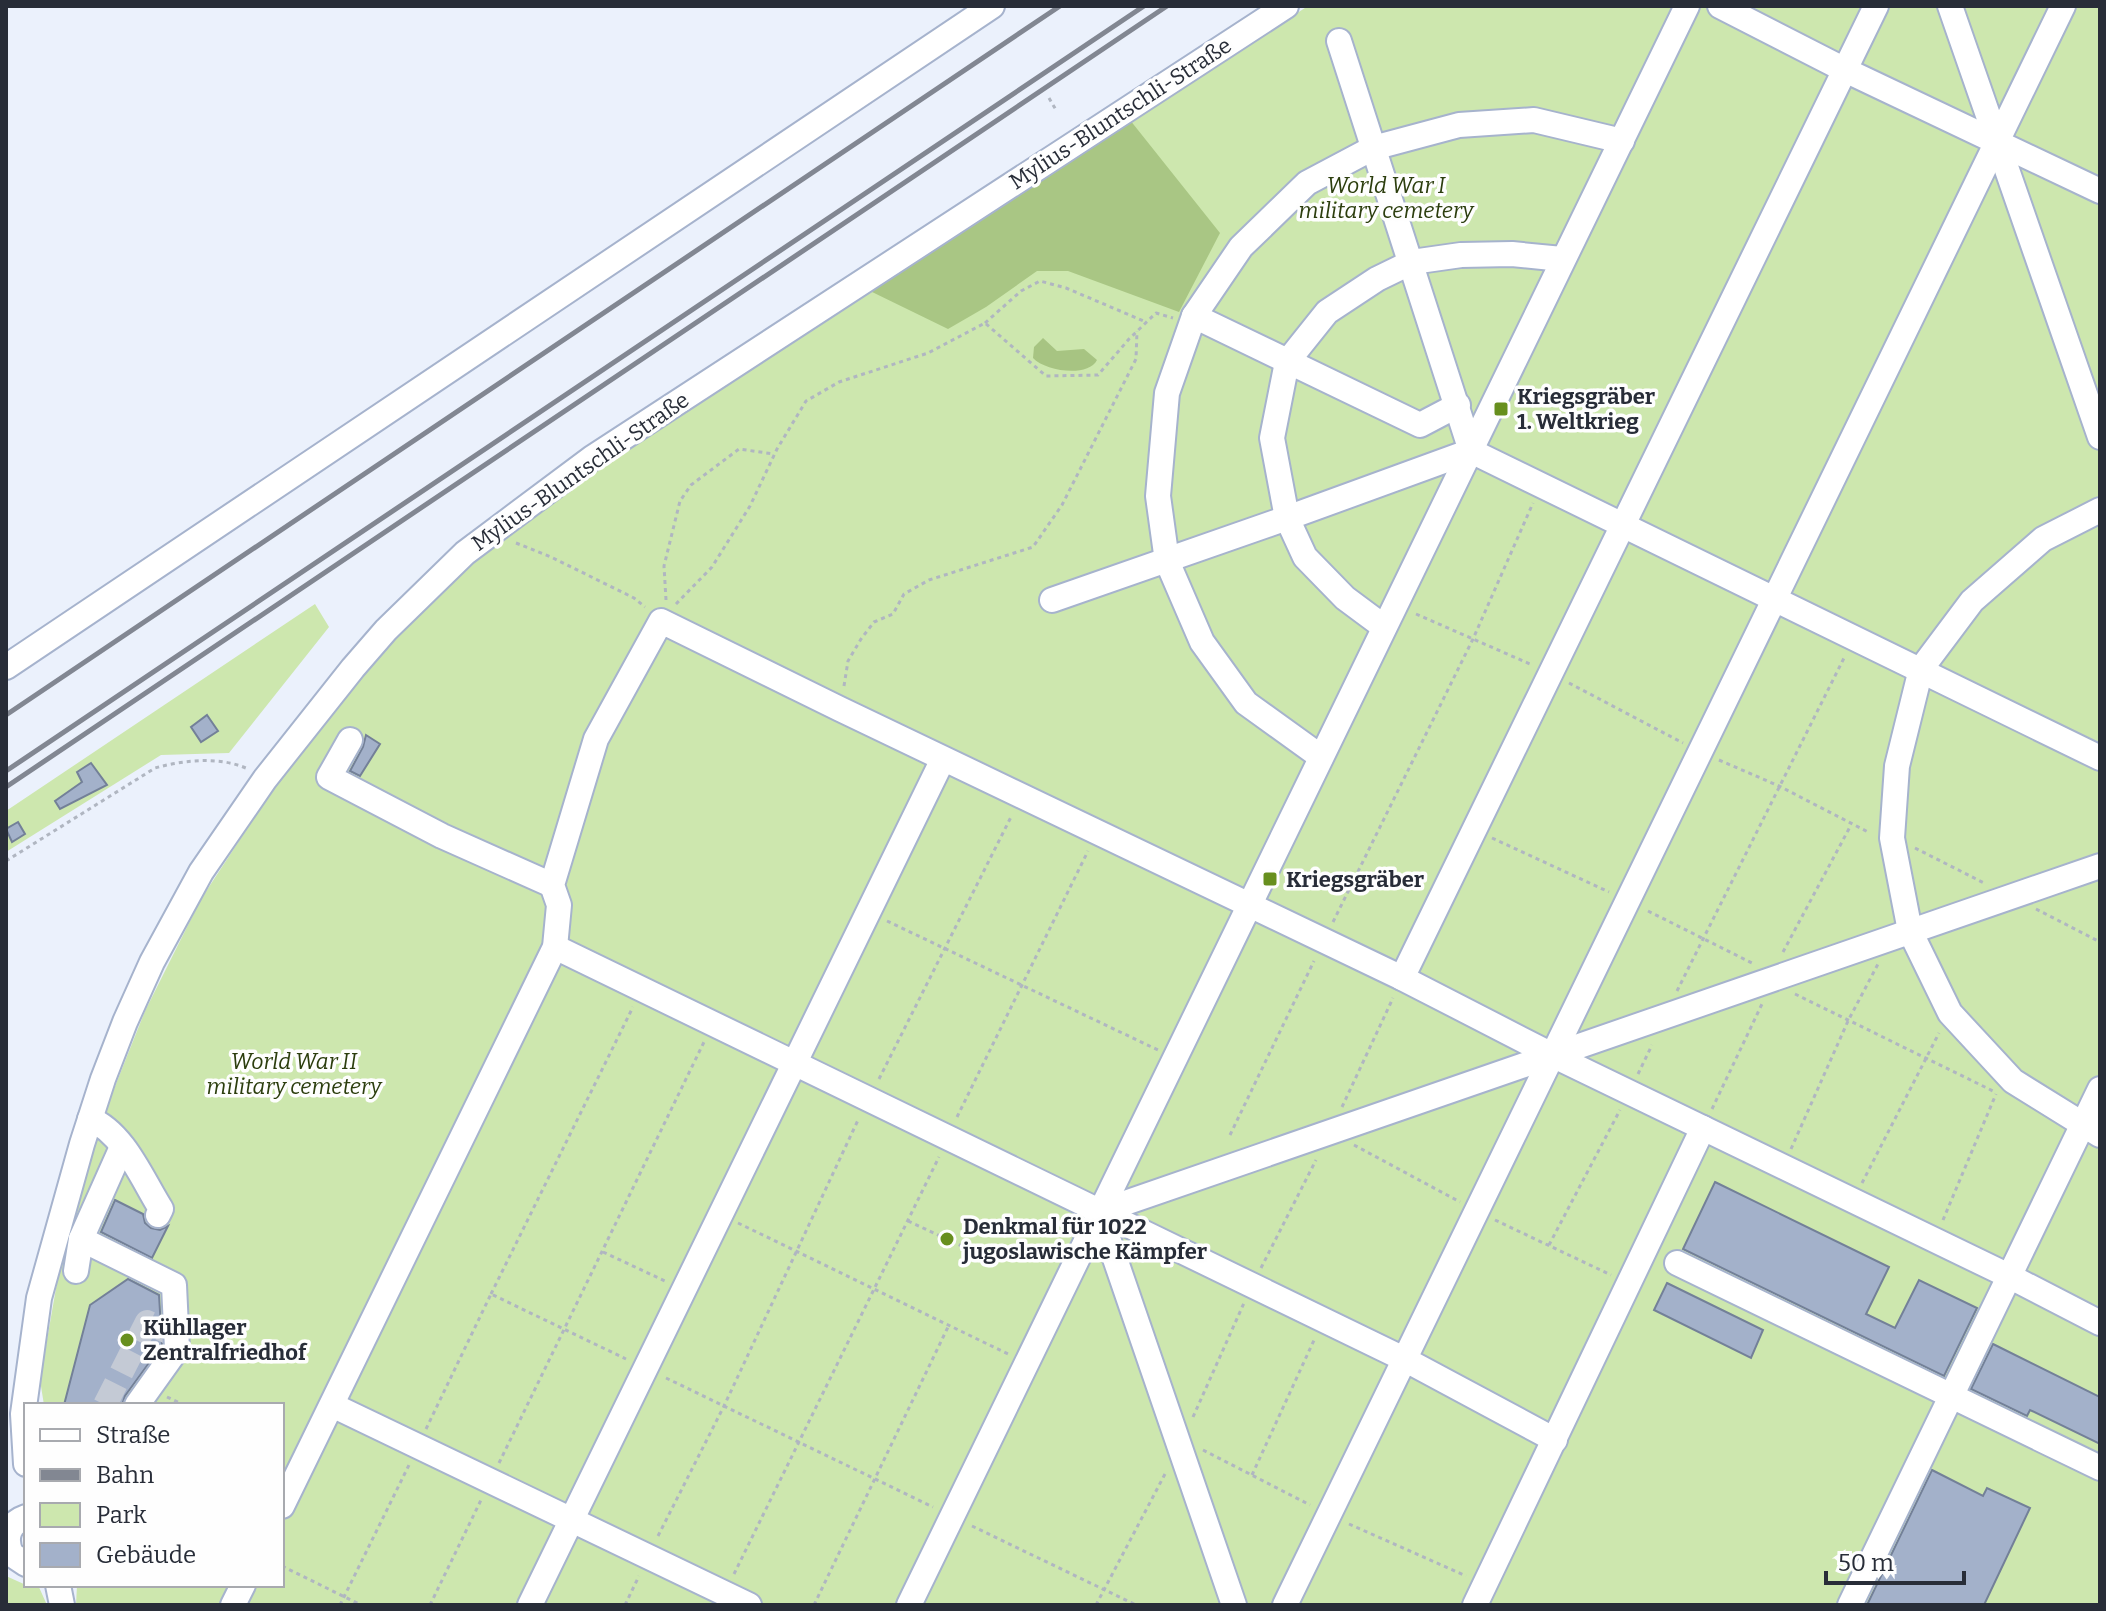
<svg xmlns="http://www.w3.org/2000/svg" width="2106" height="1611" viewBox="0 0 2106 1611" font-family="Bitter,serif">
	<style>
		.green { fill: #cde7ae }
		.forest { fill: #a9c684 }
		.water { fill: #a7c482 }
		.building { fill: #a3b1ca; stroke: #738098; stroke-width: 2 }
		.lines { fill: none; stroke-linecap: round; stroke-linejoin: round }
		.minor-tunnel { stroke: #c4cad5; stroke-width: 24; stroke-dasharray: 24 12; stroke-linecap: butt }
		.minor-casing { stroke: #a6b3cd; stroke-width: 28 }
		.path { stroke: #b0b6c1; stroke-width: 3; stroke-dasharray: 4 4; stroke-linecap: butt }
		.minor { stroke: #fff; stroke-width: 24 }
		.rail { stroke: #828792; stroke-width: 5 }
		.poi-dot { fill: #678f1e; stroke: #fefefe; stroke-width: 3 }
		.labels { text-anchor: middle; stroke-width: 7; stroke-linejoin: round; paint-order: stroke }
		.street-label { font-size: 22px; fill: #282d38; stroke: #fefefe }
		.park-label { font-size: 22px; font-style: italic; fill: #2c3e0e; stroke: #fefefe }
		.poi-label { font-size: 22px; font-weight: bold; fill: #282d38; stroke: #fefefe; text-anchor: start }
	</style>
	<rect width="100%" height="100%" fill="#ebf1fc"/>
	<g class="green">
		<polygon points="1308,6 2100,6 2100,1605 76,1605 77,1585 282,1585 282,1405 44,1405 40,1380 62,1254 100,1124 145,1011 201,899 286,769 346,693 401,632 470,563 598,464"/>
		<polygon points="315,604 329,627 229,753 161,755 6,852 6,811"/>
		<polygon points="6,1576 26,1585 38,1585 47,1605 6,1603"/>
	</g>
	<polygon class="forest" points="1130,120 1220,233 1179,312 1068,271 1037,271 986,307 948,329 868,290"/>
	<path class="water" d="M1043,338L1057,351L1084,349L1097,360C1088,378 1045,371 1033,358L1034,347Z"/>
	<g class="building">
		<polygon points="207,715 218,731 201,742 191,727"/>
		<polygon points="366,735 380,744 360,776 350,771 363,747"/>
		<polygon points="91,763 107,785 60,809 55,801 82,782 77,772"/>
		<polygon points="18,822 25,834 12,842 6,829"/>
		<polygon points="1715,1182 1889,1267 1866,1314 1895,1328 1919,1280 1977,1308 1944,1376 1683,1249"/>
		<polygon points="115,1200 143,1214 145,1223 151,1228 160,1230 168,1226 152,1258 101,1232"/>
		<polygon points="128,1279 159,1295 162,1345 125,1396 122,1405 64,1405 90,1305"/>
		<polygon points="1667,1283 1763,1330 1751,1358 1654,1310"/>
		<polygon points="1993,1344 2100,1397 2100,1444 2030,1410 2027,1416 1971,1389"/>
		<polygon points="1932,1470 1983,1496 1987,1488 2030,1508 1984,1605 1867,1605"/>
	</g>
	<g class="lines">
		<polyline class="minor-tunnel" points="105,1405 147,1322 172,1334"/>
		<defs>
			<g id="minor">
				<polyline points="1720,6 1845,70 2100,191"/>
				<polyline points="1950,6 2100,437"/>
				<polyline points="1339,41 1471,451"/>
				<polyline points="1194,316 1420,425 1458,405"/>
				<polyline points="2100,510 2043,539 1972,601 1921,669 1897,766 1892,838 1910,931 1950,1013 2013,1081 2100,1135"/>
				<polyline points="1052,600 1287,518 1471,451 2100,758"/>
				<polyline points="1384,627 1345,598 1305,557 1287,518 1272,438 1287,362 1327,312 1377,279 1412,262 1461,255 1512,254 1562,259"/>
				<polyline points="6,667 992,6"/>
				<polyline points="350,740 329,777 442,836 552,885"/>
				<polyline points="1321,757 1246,703 1202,642 1167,561 1158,496 1167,393 1194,316 1241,247 1307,183 1373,148 1459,125 1534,120 1622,141"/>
				<polyline points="555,947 1404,1359 1555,1440"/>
				<polyline points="1402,978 1876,6"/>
				<path d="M90,1119C124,1133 142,1179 161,1209L158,1215"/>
				<polyline points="81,1239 174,1285 177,1349 137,1405"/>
				<polyline points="1677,1263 2100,1468"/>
				<polyline points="76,1271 81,1239 122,1147"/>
				<polyline points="332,1405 749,1605"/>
				<polyline points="26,1464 23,1414 39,1298 82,1144 103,1079 125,1022 152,962 201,872 265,779 353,668 386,630 465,553 592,458 1286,6"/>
				<polyline points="282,1506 555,947 559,905 552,885 596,739 661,621 840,709 1402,978 1552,1055 2009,1276 2100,1323"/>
				<path d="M26,1517C9,1523 4,1537 11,1554L26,1564"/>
				<polyline points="58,1585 62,1605"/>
				<polyline points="233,1605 243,1585"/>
				<polyline points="530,1605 943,759"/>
				<polyline points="909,1605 1687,6"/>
				<polyline points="1234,1605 1099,1212 2100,866"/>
				<polyline points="1285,1605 2063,6"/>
				<polyline points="1475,1605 1703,1128"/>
				<polyline points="1850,1605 2100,1089"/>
			</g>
		</defs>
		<use href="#minor" class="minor-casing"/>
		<g class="path">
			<polyline points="1049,98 1056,110"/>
			<polyline points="985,323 1021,291 1040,281 1066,288 1146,322"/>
			<polyline points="516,543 551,557 634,598 645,607"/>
			<polyline points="666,600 664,566 680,501 691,485 739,449 774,454"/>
			<polyline points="676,604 712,567 750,506 777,449 806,401 839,382 928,353 985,323 1046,376 1098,375 1129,339 1156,313 1173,318"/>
			<polyline points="1416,614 1530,664"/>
			<polyline points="1569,683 1683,743"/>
			<polyline points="844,686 848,661 861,639 874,622 893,614 904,594 929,580 1033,547 1062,505 1136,359 1137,331"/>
			<polyline points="1719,760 1779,786 1870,833"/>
			<polyline points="1492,838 1609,892"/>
			<polyline points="1915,848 1986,884"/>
			<path d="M6,861L155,768C184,760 220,756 248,769"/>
			<polyline points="2036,909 2100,942"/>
			<polyline points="1648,911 1752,963"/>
			<polyline points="887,921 1158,1050"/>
			<polyline points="1333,922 1473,639 1533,503"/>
			<polyline points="1783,952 1851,825"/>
			<polyline points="1677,991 1844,658"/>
			<polyline points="1795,994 1993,1091"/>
			<polyline points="1638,1074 1652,1045"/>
			<polyline points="879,1079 1012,815"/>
			<polyline points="1342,1107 1393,998"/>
			<polyline points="1712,1109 1762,1004"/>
			<polyline points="957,1117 1088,851"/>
			<polyline points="1230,1135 1314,961"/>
			<polyline points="1354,1145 1460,1202"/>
			<polyline points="1791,1149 1848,1021 1878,964"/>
			<polyline points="1862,1183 1939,1033"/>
			<polyline points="1495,1220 1611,1275"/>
			<polyline points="1943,1220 1996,1094"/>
			<polyline points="908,1221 979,1254"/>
			<polyline points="738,1223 1008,1354"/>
			<polyline points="1549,1245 1620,1110"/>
			<polyline points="603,1252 665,1281"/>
			<polyline points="1261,1268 1316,1160"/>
			<polyline points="491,1294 633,1007"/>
			<polyline points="666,1378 933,1507"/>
			<polyline points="167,1397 184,1405"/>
			<polyline points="1193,1417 1244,1303"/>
			<polyline points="426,1429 491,1294 626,1359"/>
			<polyline points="1203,1450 1310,1505"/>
			<polyline points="499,1463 704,1042"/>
			<polyline points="1252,1475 1315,1338"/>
			<polyline points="1349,1524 1466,1576"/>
			<polyline points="972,1526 1136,1605"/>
			<polyline points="658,1536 724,1406 859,1118"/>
			<polyline points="282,1566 361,1605"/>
			<polyline points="734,1574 939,1157"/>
			<polyline points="340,1605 409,1465"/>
			<polyline points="430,1605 482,1498"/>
			<polyline points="625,1605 639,1576"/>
			<polyline points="814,1605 948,1327"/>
			<polyline points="1096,1605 1165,1474"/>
		</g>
		<use href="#minor" class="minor"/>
		<g class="rail">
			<polyline points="6,715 1060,6"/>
			<polyline points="6,771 1144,6"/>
			<polyline points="6,787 1167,6"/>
		</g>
	</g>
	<g class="poi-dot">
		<rect x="1493" y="401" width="16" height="16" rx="4"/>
		<rect x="1262" y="871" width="16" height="16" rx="4"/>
		<circle cx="947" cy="1239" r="8"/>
		<circle cx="127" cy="1340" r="8"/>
	</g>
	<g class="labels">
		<g class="street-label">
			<text transform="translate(1120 113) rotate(-33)" y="8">Mylius-Bluntschli-Straße</text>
			<text transform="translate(580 471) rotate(-35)" y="8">Mylius-Bluntschli-Straße</text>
		</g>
		<g class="park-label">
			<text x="1386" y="193">World War I<tspan x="1386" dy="25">military cemetery</tspan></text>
			<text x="294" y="1069">World War II<tspan x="294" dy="25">military cemetery</tspan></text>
		</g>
		<g class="poi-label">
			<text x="1517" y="404">Kriegsgräber<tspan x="1517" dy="25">1. Weltkrieg</tspan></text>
			<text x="1286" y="887">Kriegsgräber</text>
			<text x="963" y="1234">Denkmal für 1022<tspan x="963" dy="25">jugoslawische Kämpfer</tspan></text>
			<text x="143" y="1335">Kühllager<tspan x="143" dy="25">Zentralfriedhof</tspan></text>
		</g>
	</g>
	<rect width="2106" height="1611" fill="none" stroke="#282d38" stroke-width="16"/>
	<rect x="24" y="1403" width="260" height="184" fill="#fefefe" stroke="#a8aaaf" stroke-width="2"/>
	<rect x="40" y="1429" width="40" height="12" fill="#ffffff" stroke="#a8aaaf" stroke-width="2"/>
	<text x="96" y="1443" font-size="24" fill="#282d38">Straße</text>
	<rect x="40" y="1469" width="40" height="12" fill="#828792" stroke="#a8aaaf" stroke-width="2"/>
	<text x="96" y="1483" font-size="24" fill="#282d38">Bahn</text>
	<rect x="40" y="1503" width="40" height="24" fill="#cde7ae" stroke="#a8aaaf" stroke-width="2"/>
	<text x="96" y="1523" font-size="24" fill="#282d38">Park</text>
	<rect x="40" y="1543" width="40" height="24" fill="#a3b1ca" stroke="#a8aaaf" stroke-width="2"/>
	<text x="96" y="1563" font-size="24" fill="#282d38">Gebäude</text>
	<path d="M1826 1571v12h138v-12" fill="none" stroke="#282d38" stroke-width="4"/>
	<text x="1838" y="1571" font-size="24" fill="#282d38" stroke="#fefefe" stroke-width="6" paint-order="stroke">50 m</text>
</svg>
